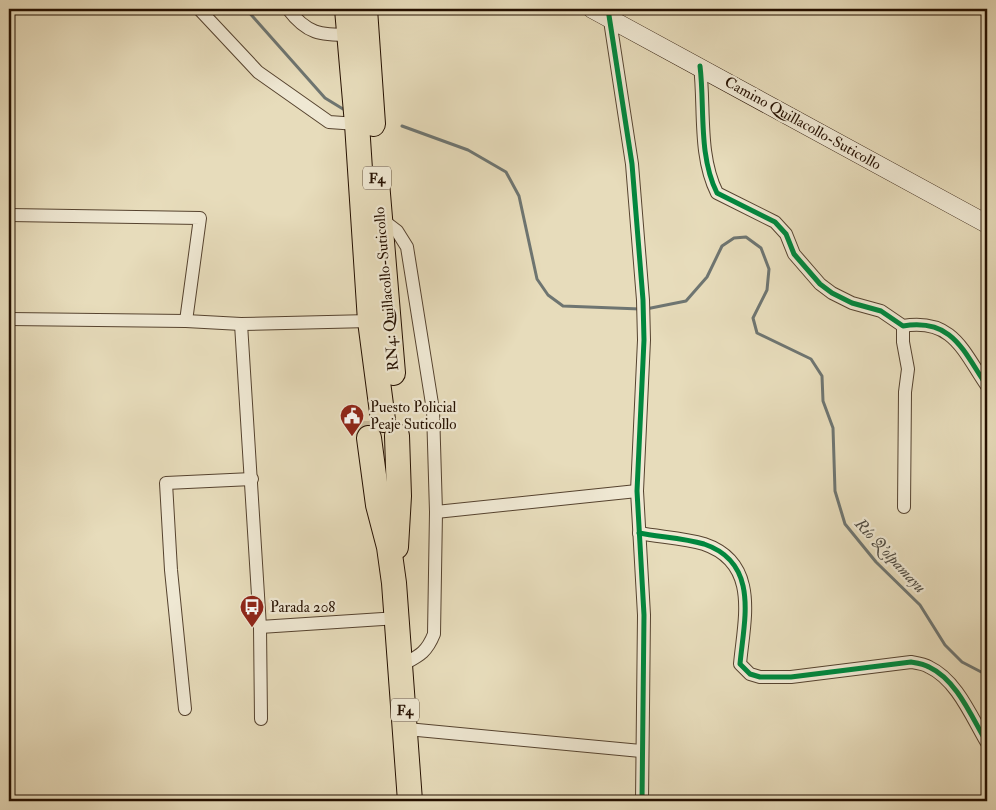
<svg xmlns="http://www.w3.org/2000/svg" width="996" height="810" viewBox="0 0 996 810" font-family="'IM FELL Double Pica',serif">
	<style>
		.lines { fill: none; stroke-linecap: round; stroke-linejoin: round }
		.stream { stroke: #6e7571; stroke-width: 3 }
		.highway-tunnel { stroke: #cabd9f; stroke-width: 24; stroke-dasharray: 24 12; stroke-linecap: butt }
		.street-casing { stroke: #56432f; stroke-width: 14 }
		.secondary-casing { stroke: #251000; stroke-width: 19 }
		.highway-casing { stroke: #251000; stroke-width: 26 }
		.street { stroke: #efe8d3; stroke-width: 12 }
		.secondary { stroke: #efe8d3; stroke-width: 18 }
		.highway { stroke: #e7dcbb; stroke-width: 24 }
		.cycleway-casing { stroke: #efe8d3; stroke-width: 8 }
		.cycleway { stroke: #00873e; stroke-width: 5 }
		.labels { text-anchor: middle; stroke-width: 4.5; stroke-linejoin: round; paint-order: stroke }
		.shield { fill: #efe8d3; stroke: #62513f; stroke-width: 1 }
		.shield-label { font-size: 14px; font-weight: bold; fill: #251000 }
		.street-label { font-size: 15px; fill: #251000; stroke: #efe8d3 }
		.poi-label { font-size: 15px; fill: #251000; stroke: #efe8d3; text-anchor: start }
		.water-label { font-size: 16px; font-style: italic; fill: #4f4b42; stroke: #efe8d3 }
	</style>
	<rect width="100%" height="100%" fill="#e7dcbb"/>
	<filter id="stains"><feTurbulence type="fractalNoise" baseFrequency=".004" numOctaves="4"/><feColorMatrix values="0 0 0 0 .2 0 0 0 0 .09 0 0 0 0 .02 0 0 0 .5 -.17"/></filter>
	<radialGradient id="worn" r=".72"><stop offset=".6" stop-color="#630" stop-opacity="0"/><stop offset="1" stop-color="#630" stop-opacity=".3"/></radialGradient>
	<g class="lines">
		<g class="stream">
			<polyline points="246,9 325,98 343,109"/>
			<polyline points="402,126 468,150 506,172 519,196 537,279 548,295 563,306 640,309"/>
			<polyline points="646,309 686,301 707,277 722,246 734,238 746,237 761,248 769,269 767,290 753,318 757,333 811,359 822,376 823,401 833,428 835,491 845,524 876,562 920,605 945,645 962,662 987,675"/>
		</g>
		<polyline class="highway-tunnel" points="369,421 369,438"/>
		<defs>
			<g id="street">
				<polyline points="199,9 258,72 329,122 357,124"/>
				<path d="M288,9C307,34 320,35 350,35"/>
				<polyline points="609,14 632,164 643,300 644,340 637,491 644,615 642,801"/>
				<path d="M700,66C705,107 698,155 717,193L775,222L786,234L794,254L820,284L832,293L852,303L881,311L903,326C953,318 963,351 987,386"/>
				<polyline points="9,215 200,218 186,321"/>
				<path d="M380,218L397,231L407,247L433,410L436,512L434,634C426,654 418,656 400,666"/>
				<polyline points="9,319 186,321 241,324 370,321"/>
				<polyline points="241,324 260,627 261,719"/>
				<polyline points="903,326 903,342 908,369 905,392 904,507"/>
				<polyline points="436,512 637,491"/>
				<path d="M639,533C660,537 684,538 704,544C760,563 744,620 740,664L750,674L760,677H791L911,662C917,663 924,664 929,667C957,680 972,718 987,743"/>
				<polyline points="260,627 398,618"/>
				<polyline points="185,709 171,570 166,483 252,479"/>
				<polyline points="407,729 641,751"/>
			</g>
			<polyline id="secondary" points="592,9 987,224"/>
			<g id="highway">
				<polyline points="347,9 357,124 370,321 383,420"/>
				<polyline points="365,9 373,124"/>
				<polyline points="377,182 393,373"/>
				<polyline points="369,438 378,505 389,547 394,583 410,801"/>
				<polyline points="396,547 399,496 397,436"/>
			</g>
		</defs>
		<use href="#street" class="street-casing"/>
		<use href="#secondary" class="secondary-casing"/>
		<use href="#highway" class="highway-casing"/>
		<use href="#street" class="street"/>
		<use href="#secondary" class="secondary"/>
		<use href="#highway" class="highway"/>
		<defs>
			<g id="cycleway">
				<polyline points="608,9 632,164 643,300 644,340 637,491 644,615 642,801"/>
				<path d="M700,66C705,107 698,155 717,193L775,222L786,234L794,254L820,284L832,293L852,303L881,311L903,326C953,318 963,351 987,386"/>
				<path d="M639,533C660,537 684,538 704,544C760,563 744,620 740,664L750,674L760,677H791L911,662C917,663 924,664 929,667C957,680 972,718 987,743"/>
			</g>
		</defs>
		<use href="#cycleway" class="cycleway-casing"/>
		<use href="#cycleway" class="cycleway"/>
	</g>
	<defs>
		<symbol id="civic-pin" viewBox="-11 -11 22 30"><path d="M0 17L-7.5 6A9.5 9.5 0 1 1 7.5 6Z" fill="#8f2418" stroke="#efe8d3"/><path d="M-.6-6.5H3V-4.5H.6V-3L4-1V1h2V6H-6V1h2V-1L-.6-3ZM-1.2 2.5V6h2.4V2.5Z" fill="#fff"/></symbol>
		<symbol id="bus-pin" viewBox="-11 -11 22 30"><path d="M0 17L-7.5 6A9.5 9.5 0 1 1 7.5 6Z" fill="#8f2418" stroke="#efe8d3"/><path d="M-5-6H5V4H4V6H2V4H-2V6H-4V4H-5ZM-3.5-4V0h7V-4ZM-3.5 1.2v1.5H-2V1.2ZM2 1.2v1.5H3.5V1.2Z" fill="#fff"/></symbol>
	</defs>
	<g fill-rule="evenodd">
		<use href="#civic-pin" x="338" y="402" width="28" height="38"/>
		<use href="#bus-pin" x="238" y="593" width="28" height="38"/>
	</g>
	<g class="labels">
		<g class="shield">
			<rect x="363" y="166.5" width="28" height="23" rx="4"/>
			<rect x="391" y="698.5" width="28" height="23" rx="4"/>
		</g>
		<g class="shield-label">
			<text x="377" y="183">F4</text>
			<text x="405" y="715">F4</text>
		</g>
		<g class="street-label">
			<text transform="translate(803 123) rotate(29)" y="5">Camino Quillacollo-Suticollo</text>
			<text transform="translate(386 289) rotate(-95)" y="5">RN4: Quillacollo-Suticollo</text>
		</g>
		<g class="poi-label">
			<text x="370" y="412">Puesto Policial<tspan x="370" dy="17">Peaje Suticollo</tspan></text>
			<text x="270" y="612">Parada 208</text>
		</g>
		<g class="water-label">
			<text transform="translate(891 555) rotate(47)" y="6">Río Q'olpamayu</text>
		</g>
	</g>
	<rect width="996" height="810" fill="none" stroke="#e7dcbb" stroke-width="30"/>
	<rect x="10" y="10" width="976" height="790" fill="none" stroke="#251000" stroke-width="2.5"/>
	<rect x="15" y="15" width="966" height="780" fill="none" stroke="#251000"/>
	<rect width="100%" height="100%" filter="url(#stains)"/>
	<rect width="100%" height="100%" fill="url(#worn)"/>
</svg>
